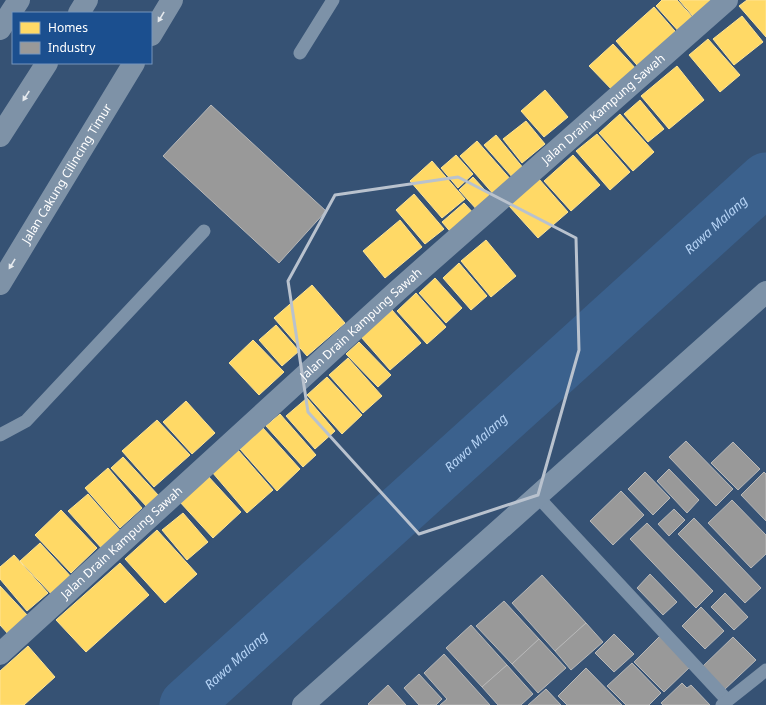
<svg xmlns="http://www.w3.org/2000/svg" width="766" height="705" viewBox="0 0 766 705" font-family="'Noto Sans',sans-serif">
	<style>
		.homes { fill: #ffd966; stroke: #ffe494 }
		.industry { fill: #999; stroke: #b8b8b8 }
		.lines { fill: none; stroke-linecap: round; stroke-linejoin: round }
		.river { stroke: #3b618d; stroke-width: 53 }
		.lane { stroke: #7d92a8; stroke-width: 13 }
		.street { stroke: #7d92a8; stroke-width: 22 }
		.highway { stroke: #7e92a7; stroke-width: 22 }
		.oneway { fill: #e5e9ed }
		.marked { fill: none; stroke: #b9c2ce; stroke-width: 3; stroke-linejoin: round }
		.labels { text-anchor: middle; stroke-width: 4; stroke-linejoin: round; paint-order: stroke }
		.street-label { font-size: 12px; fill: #fff; stroke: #1b4f8f }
		.water-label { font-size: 13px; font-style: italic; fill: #b5d3f5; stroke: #1b4f8f }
	</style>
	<rect width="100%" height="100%" fill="#365274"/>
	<g class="homes">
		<polygon points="662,0 677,0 696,21 681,34 656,6"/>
		<polygon points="679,0 725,0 699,23"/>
		<polygon points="747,0 766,0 766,37 739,6"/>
		<polygon points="654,7 681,38 643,72 616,41"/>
		<polygon points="742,16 763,42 734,65 713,39"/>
		<polygon points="708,39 740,75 720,92 689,55"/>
		<polygon points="613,44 638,71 615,93 589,66"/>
		<polygon points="677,66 704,100 669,129 641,96"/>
		<polygon points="545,90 568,117 544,137 521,111"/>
		<polygon points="640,100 664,129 648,142 624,114"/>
		<polygon points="620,114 654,152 633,171 599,133"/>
		<polygon points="526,121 545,144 522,163 503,139"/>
		<polygon points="597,134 630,172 610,190 576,151"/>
		<polygon points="496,135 524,169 513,178 484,145"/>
		<polygon points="477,141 512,181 495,196 460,156"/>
		<polygon points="456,155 473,174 458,188 441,168"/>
		<polygon points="573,155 600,185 571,211 544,181"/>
		<polygon points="432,161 465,199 442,218 410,181"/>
		<polygon points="473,177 493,199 479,212 459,190"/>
		<polygon points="539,179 568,212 538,238 509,206"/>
		<polygon points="414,194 444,229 425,244 396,210"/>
		<polygon points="464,203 477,217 454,236 442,222"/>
		<polygon points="400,220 422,247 385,278 363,251"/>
		<polygon points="486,240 516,276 491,297 461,261"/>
		<polygon points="459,263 487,296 471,310 443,278"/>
		<polygon points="435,278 462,308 446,323 419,293"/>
		<polygon points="312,285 345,323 307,356 274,318"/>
		<polygon points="416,293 446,327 427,344 397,311"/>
		<polygon points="392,310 421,343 390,370 361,337"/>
		<polygon points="276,325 299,351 282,366 259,340"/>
		<polygon points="253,340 284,372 259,395 229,363"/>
		<polygon points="359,342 391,375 378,387 346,354"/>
		<polygon points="348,358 382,396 363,413 329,375"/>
		<polygon points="327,377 362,415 342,434 307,395"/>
		<polygon points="307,398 335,431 315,449 286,416"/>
		<polygon points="186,401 215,433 192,454 163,422"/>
		<polygon points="280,414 316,455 303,467 266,426"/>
		<polygon points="157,420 190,455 154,487 122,451"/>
		<polygon points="263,428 300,469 277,491 240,449"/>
		<polygon points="238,450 273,490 247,513 212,472"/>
		<polygon points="123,457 159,496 147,507 111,468"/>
		<polygon points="108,468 142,508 120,528 85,488"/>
		<polygon points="207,475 241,512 213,538 179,501"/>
		<polygon points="88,494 123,534 104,551 68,511"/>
		<polygon points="61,510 97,548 71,573 35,535"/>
		<polygon points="183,513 208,542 187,560 162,530"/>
		<polygon points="157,530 197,574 165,603 125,559"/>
		<polygon points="40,543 74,580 55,598 20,561"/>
		<polygon points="14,555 48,593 27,611 0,579 0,567"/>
		<polygon points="120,563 149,595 86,652 56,620"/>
		<polygon points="0,586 28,616 9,635 0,625"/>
		<polygon points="28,646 55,677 24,705 0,705 0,671"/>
	</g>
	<g class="industry">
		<polygon points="211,105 326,211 279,263 163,156"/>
		<polygon points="686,441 733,489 716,506 669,457"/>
		<polygon points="733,442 760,469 738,490 711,463"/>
		<polygon points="669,469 699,500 687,513 657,481"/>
		<polygon points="645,472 670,498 653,515 628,489"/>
		<polygon points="764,472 766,474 766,521 741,495"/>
		<polygon points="621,491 644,515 613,545 590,521"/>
		<polygon points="732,500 766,535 766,554 751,568 708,523"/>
		<polygon points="674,509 685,520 669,536 658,524"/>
		<polygon points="694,518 761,588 745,603 678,534"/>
		<polygon points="647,523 713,591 696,608 630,539"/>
		<polygon points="650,574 677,602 663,615 637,588"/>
		<polygon points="542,575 586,623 555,651 512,603"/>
		<polygon points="725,593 748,617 734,630 711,607"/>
		<polygon points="504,601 539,639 512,664 476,626"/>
		<polygon points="701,607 724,631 705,649 682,626"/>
		<polygon points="586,623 603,642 571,670 555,651"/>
		<polygon points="471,625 507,665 482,687 446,648"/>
		<polygon points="614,634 634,654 614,672 595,653"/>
		<polygon points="661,635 691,666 664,692 634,662"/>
		<polygon points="733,637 756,660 724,690 702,667"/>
		<polygon points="539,639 566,668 538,693 512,664"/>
		<polygon points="444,654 490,705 440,705 447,699 424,673"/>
		<polygon points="632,663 661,693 649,705 626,705 607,686"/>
		<polygon points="507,665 533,694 521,705 498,705 482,687"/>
		<polygon points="586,668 622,705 567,705 558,696"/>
		<polygon points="419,674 442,699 436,705 419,705 404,688"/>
		<polygon points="682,683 687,688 691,685 710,705 663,705 661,703"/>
		<polygon points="388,685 406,705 369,705 368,704"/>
		<polygon points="546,689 561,705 528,705"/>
	</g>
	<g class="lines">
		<path class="river" id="s1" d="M186,705L766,179"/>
		<g class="lane">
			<polyline points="300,53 333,0"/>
			<polyline points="0,435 26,421 204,231"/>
			<polyline points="537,496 727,700"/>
			<polyline points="722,705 766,670"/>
		</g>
		<g class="street">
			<path id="s2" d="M0,654L397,291L727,0"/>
			<polyline points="303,705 766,292"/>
		</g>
		<g class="highway">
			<polyline points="79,13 87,0"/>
			<polyline points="0,29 19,0"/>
			<polyline points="151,35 172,0"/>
			<polyline points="0,136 47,63"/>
			<path id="s3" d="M0,284L134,63"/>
		</g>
	</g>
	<defs><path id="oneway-solid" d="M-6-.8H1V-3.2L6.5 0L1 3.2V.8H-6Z"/></defs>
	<g class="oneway">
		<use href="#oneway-solid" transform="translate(161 17) rotate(121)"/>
		<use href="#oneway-solid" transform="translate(26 96) rotate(123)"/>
		<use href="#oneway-solid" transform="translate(12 264) rotate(121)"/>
	</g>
	<path class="marked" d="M458,177L576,238L579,350L538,495L419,534L308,412L288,281L335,195Z"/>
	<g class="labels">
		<g class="street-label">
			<text dy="4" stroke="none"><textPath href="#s2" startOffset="813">Jalan Drain Kampung Sawah</textPath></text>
			<text dy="4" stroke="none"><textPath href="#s3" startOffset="129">Jalan Cakung Cilincing Timur</textPath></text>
			<text dy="4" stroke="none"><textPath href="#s2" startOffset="489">Jalan Drain Kampung Sawah</textPath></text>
			<text dy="4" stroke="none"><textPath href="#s2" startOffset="165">Jalan Drain Kampung Sawah</textPath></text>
		</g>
		<g class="water-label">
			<text dy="5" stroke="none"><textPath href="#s1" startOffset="715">Rawa Malang</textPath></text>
			<text dy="5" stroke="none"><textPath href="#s1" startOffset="391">Rawa Malang</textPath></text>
			<text dy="5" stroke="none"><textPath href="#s1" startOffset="67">Rawa Malang</textPath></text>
		</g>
	</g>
	<rect x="12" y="12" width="140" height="52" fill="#1b4f8f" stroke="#7695bc"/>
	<rect x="20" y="22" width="20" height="12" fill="#ffd966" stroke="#7695bc"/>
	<text x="48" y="32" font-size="12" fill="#ffffff">Homes</text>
	<rect x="20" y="42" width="20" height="12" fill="#999999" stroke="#7695bc"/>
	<text x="48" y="52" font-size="12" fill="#ffffff">Industry</text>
</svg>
